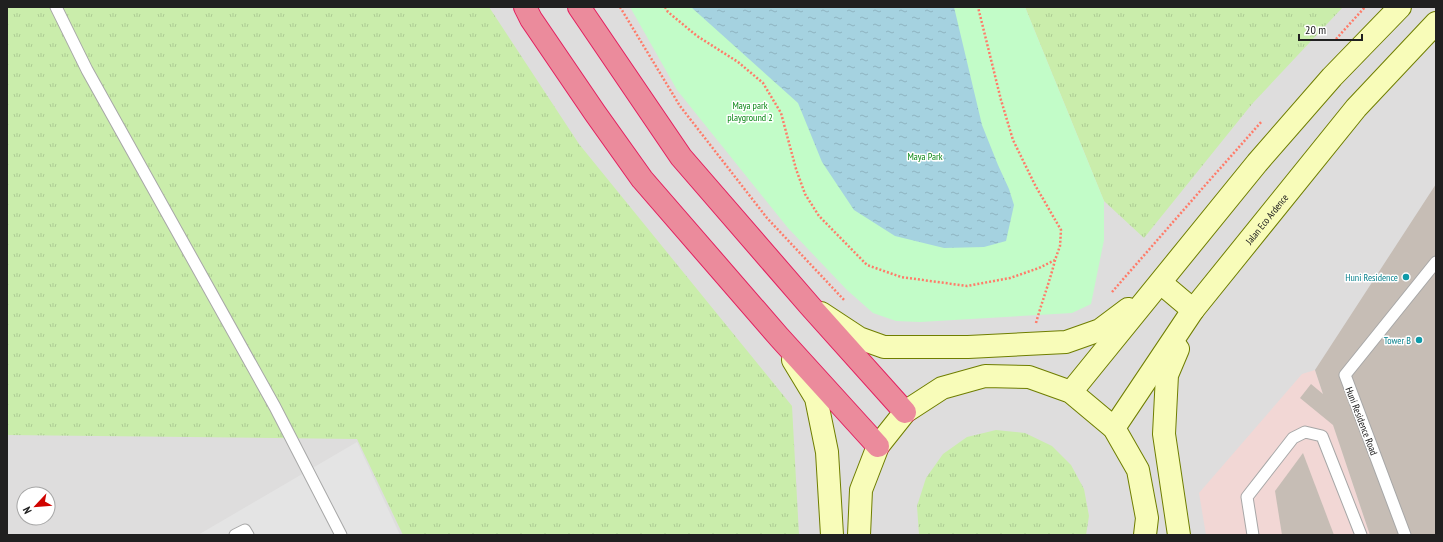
<svg xmlns="http://www.w3.org/2000/svg" width="1443" height="542" viewBox="0 0 1443 542" font-family="'PT Sans Narrow',sans-serif">
	<style>
		.residential { fill: #dedddd; fill-rule: evenodd }
		.commercial { fill: #f2d7d5 }
		.grass { fill: url(#grass-tufts) }
		.park { fill: #c2fcc8 }
		.parking { fill: #e4e4e4 }
		.water { fill: url(#water-ripples) }
		.building { fill: #c6bdb5 }
		.lines { fill: none; stroke-linecap: round; stroke-linejoin: round }
		.lane-casing { stroke: #a7a7a7; stroke-width: 13 }
		.secondary-casing { stroke: #6f7e00; stroke-width: 24 }
		.highway-casing { stroke: #e31f5f; stroke-width: 24 }
		.path { stroke: #ff7b69; stroke-width: 2.5; stroke-dasharray: 2 2; stroke-linecap: butt }
		.lane { stroke: #fff; stroke-width: 11 }
		.secondary { stroke: #f8fcb9; stroke-width: 22 }
		.highway { stroke: #eb8b9c; stroke-width: 22 }
		.culture-dot { fill: #0f9aa8; stroke: #fff; stroke-width: 1.5 }
		.labels { text-anchor: middle; stroke-width: 3; stroke-linejoin: round; paint-order: stroke }
		.park-label { font-size: 10px; fill: #078613; stroke: #fff }
		.street-label { font-size: 10px; fill: #202020; stroke: #fff }
		.culture-label { font-size: 10px; fill: #0d838f; stroke: #fff; text-anchor: end }
	</style>
	<defs>
		<pattern id="grass-tufts" width="24" height="20" patternUnits="userSpaceOnUse"><rect width="24" height="20" fill="#caedab"/><path d="M3 7l-1-3M5 7V3M7 7l1-3M15 17l-1-3M17 17v-4M19 17l1-3" fill="none" stroke="#adcb93"/></pattern>
		<pattern id="water-ripples" width="26" height="14" patternUnits="userSpaceOnUse"><rect width="26" height="14" fill="#a5d2e0"/><path d="M2 4q2-2 4 0t4 0M15 11q2-2 4 0t4 0" fill="none" stroke="#8eb4c0"/></pattern>
	</defs>
	<rect width="100%" height="100%" fill="#f1eee6"/>
	<path class="residential" d="M7,7H1436V535H7ZM24,494H48V518H24Z"/>
	<polygon class="commercial" points="1315,370 1370,535 1206,535 1199,493 1302,374"/>
	<g class="grass">
		<polygon points="7,7 489,7 579,144 792,406 799,535 403,535 357,439 7,435"/>
		<polygon points="1025,7 1343,7 1252,104 1144,238 1104,201"/>
		<polygon points="996,430 1025,433 1052,446 1071,465 1084,489 1089,516 1086,535 919,535 917,506 926,478 943,454 967,437"/>
	</g>
	<polygon class="park" points="630,7 1025,7 1104,201 1104,240 1091,304 1072,313 920,322 896,321 873,313 847,290 788,228 677,90"/>
	<polygon class="parking" points="357,442 400,535 198,535"/>
	<polygon class="water" points="691,7 954,7 982,125 998,165 1009,189 1014,205 1006,241 984,247 944,248 895,236 854,210 822,162 798,103"/>
	<g class="building">
		<polygon points="1436,184 1436,535 1370,535 1333,425 1300,398 1311,384 1323,394 1315,370"/>
		<polygon points="1303,453 1334,535 1282,535 1275,491"/>
	</g>
	<g class="lines">
		<defs>
			<g id="lane">
				<polyline points="56,7 87,70 275,407 341,535"/>
				<polyline points="235,535 245,530 248,535"/>
				<polyline points="1253,535 1247,497 1293,438 1305,432 1322,436 1361,535"/>
				<polyline points="1405,535 1345,375 1436,262"/>
			</g>
			<g id="secondary">
				<polyline points="1161,283 1193,310"/>
				<polyline points="821,313 859,338 884,347 968,347 1066,342 1100,330 1128,309"/>
				<polyline points="1178,349 1167,375 1164,434 1179,535"/>
				<polyline points="793,360 816,398 827,452 832,535"/>
				<polyline points="1071,392 1257,163 1332,77 1400,7"/>
				<path id="s1" d="M1114,428L1193,310L1356,108L1436,23"/>
				<polyline points="859,535 861,490 878,446 905,412 942,388 985,376 1029,377 1071,392 1114,428 1138,470 1147,518 1145,535"/>
			</g>
			<g id="highway">
				<polyline points="525,7 531,19 595,113 642,179 779,337 878,446"/>
				<polyline points="579,7 681,157 810,306 905,412"/>
			</g>
		</defs>
		<use href="#lane" class="lane-casing"/>
		<use href="#secondary" class="secondary-casing"/>
		<use href="#highway" class="highway-casing"/>
		<g class="path">
			<polyline points="620,7 680,106 767,218 845,301"/>
			<polyline points="665,7 668,12 697,36 738,62 763,83 781,113 796,169 805,194 819,216 867,265 901,277 967,286 1010,278 1039,268 1055,260 1060,246 1061,230 1035,185 1013,140 1001,100 978,7"/>
			<polyline points="1336,39 1365,7"/>
			<polyline points="1112,292 1201,190 1262,121"/>
			<path d="M1036,323C1042,301 1050,281 1055,260"/>
		</g>
		<use href="#lane" class="lane"/>
		<use href="#secondary" class="secondary"/>
		<use href="#highway" class="highway"/>
	</g>
	<g class="culture-dot">
		<circle cx="1406" cy="277" r="4"/>
		<circle cx="1419" cy="340" r="4"/>
	</g>
	<g class="labels">
		<g class="park-label">
			<text x="750" y="109">Maya park<tspan x="750" dy="12">playground 2</tspan></text>
			<text x="925" y="160">Maya Park</text>
		</g>
		<g class="street-label">
			<text dy="4" stroke="none"><textPath href="#s1" startOffset="259">Jalan Eco Ardence</textPath></text>
			<text transform="translate(1362 421) rotate(69)" y="4">Huni Residence Road</text>
		</g>
		<g class="culture-label">
			<text x="1398" y="281">Huni Residence</text>
			<text x="1411" y="344">Tower B</text>
		</g>
	</g>
	<rect width="1443" height="542" fill="none" stroke="#202020" stroke-width="16"/>
	<g transform="translate(36 506) rotate(244)"><circle r="19" fill="#ffffff" stroke="#a6a6a6"/>
	<path d="M0-3L7 15L0 10L-7 15Z" fill="#d00300"/>
	<text y="-6" font-size="11" font-weight="bold" text-anchor="middle" fill="#202020">N</text>
	</g>
	<path d="M1299 34v6h63v-6" fill="none" stroke="#202020" stroke-width="2"/>
	<text x="1305" y="34" font-size="12" fill="#202020" stroke="#ffffff" stroke-width="3" paint-order="stroke">20 m</text>
</svg>
